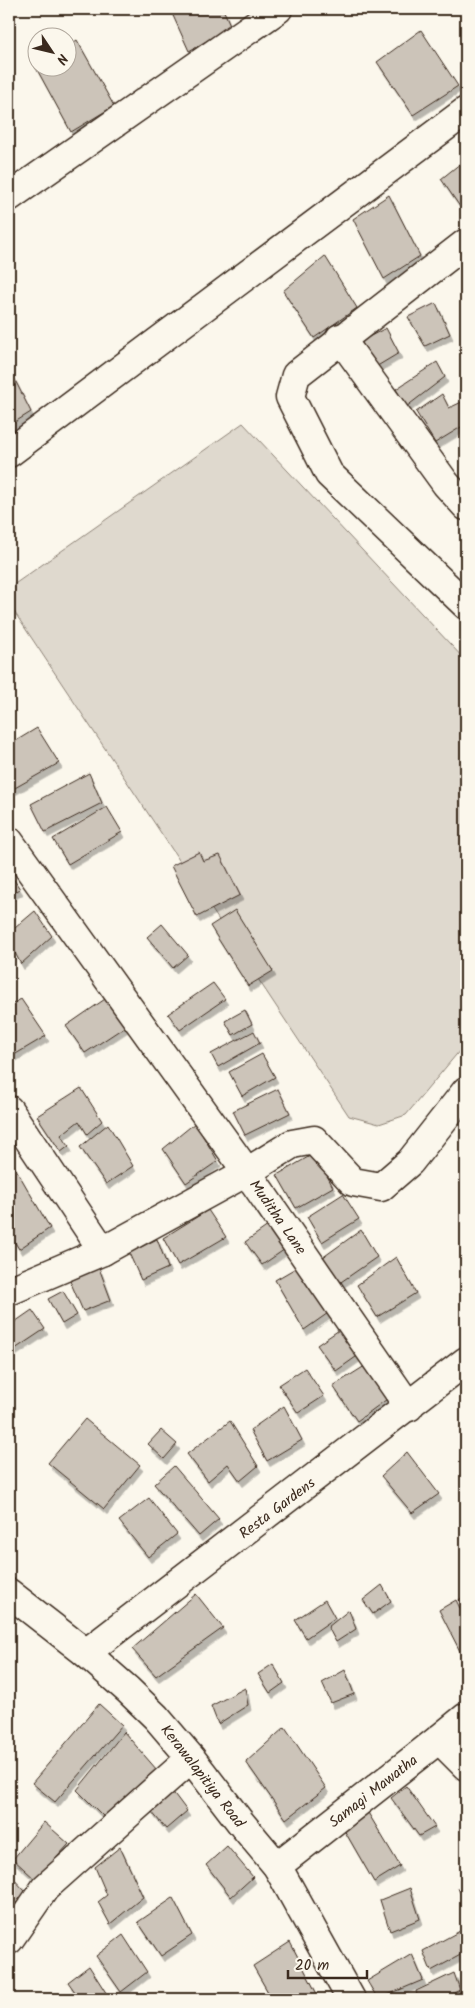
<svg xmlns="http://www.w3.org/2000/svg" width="475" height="2008" viewBox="0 0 475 2008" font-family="Kalam,sans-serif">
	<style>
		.green { fill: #dfd9ce; stroke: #8d8276 }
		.building { fill: #ccc4b9; stroke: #3b2a1e; filter: url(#shadow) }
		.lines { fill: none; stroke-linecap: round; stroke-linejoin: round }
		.minor-casing { stroke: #3b2a1e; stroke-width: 31 }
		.minor { stroke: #fbf7ec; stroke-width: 28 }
		.labels { text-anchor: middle; stroke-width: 4; stroke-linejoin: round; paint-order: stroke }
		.street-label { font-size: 15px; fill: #3b2a1e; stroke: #fbf7ec }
	</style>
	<defs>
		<filter id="shadow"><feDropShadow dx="3" dy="5.5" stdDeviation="0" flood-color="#0004"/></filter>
	</defs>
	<rect width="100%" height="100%" fill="#fbf7ec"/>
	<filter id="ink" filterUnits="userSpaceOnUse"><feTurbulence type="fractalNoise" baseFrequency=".02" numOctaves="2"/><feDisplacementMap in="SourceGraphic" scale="10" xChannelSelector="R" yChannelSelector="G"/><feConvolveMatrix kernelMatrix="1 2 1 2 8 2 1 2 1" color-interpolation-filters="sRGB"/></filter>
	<g filter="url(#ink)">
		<polygon class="green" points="243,423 466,661 466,1043 406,1115 379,1124 349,1116 9,604 9,588"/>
		<g class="building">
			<polygon points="170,9 223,9 231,27 189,51"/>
			<polygon points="421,30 458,86 413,115 377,62"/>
			<polygon points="77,40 114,106 71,132 35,66 68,68 68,46"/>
			<polygon points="466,159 466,213 465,214 441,179"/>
			<polygon points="389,195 420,256 384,279 353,219"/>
			<polygon points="325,256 357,308 314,338 283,291"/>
			<polygon points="436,303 450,334 425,346 408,317"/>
			<polygon points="386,328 399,353 374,368 361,341"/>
			<polygon points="437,362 445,377 406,407 396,389"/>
			<polygon points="14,378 31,412 10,425 9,381"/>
			<polygon points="442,394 449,408 466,400 466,424 435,443 416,412"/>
			<polygon points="37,728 59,763 13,789 9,782 9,745"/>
			<polygon points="89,773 102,803 45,832 31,804"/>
			<polygon points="107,807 122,832 68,864 53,839"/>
			<polygon points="199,852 203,861 220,855 240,895 197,917 171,866"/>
			<polygon points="9,872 20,889 9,896"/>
			<polygon points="235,910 273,971 248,986 210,926"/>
			<polygon points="35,911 52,936 21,964 9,942 9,933"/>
			<polygon points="162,924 188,955 173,968 147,937"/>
			<polygon points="213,983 225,999 180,1030 168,1014"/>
			<polygon points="108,997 129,1024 85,1053 66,1026"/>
			<polygon points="21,999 46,1036 9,1058 9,1006"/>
			<polygon points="245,1010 252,1024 233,1035 225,1021"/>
			<polygon points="254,1031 260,1043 218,1067 211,1054"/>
			<polygon points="262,1054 275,1077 242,1096 229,1072"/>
			<polygon points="81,1088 102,1121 87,1134 79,1121 61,1135 69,1146 61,1152 37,1116"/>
			<polygon points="278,1089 290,1113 245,1135 233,1111"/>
			<polygon points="195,1123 218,1161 186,1183 163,1149"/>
			<polygon points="108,1124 133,1166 106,1184 80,1147"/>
			<polygon points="315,1153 333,1187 296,1208 277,1175"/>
			<polygon points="9,1157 50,1228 19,1249 9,1233"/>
			<polygon points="343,1194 359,1219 322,1242 307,1217"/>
			<polygon points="208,1210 226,1237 178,1265 163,1238"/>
			<polygon points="275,1221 291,1245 262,1265 245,1242"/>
			<polygon points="361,1230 377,1257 338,1284 322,1258"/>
			<polygon points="157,1239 168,1268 141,1280 129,1253"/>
			<polygon points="396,1257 416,1293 377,1317 357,1285"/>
			<polygon points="306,1262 331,1311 304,1330 275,1280"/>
			<polygon points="99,1268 111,1300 83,1311 70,1281"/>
			<polygon points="63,1291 77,1315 62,1324 48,1299"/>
			<polygon points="32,1310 45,1329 9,1353 9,1326"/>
			<polygon points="345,1326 363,1352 336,1371 317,1345"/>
			<polygon points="368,1364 390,1397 357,1421 333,1386"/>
			<polygon points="305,1368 324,1396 298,1413 279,1385"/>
			<polygon points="284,1406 302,1440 267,1461 250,1430"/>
			<polygon points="85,1419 140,1465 104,1509 48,1463"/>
			<polygon points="230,1421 258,1466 240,1481 228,1464 208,1481 187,1454"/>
			<polygon points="161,1430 177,1444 164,1459 148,1444"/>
			<polygon points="407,1452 439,1494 412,1513 381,1476"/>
			<polygon points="174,1466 219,1519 199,1536 154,1484"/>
			<polygon points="149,1498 177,1534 148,1557 119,1521"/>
			<polygon points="382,1585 391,1601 373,1614 363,1600"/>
			<polygon points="196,1594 223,1628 156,1676 132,1649"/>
			<polygon points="466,1594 466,1613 459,1600"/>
			<polygon points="325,1600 335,1618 306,1638 295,1620"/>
			<polygon points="456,1600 466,1620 466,1663 439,1610"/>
			<polygon points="349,1610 356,1629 336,1642 328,1627"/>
			<polygon points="273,1664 284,1683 270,1693 258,1674"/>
			<polygon points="345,1670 354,1694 331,1703 322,1683"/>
			<polygon points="245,1688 248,1705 218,1724 211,1706"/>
			<polygon points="99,1704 122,1725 55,1802 32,1783"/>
			<polygon points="285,1727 326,1788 286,1819 246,1762"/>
			<polygon points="124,1732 157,1770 106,1819 77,1790"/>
			<polygon points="406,1786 435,1827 419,1836 391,1798"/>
			<polygon points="172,1791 187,1811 166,1829 151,1811"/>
			<polygon points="364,1806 400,1866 374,1882 340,1823"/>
			<polygon points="44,1822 69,1844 36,1880 13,1859"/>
			<polygon points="227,1846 253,1877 231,1897 206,1865"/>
			<polygon points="120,1847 143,1897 110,1924 98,1902 107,1895 95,1867"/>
			<polygon points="9,1874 26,1892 9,1911"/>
			<polygon points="466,1883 466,1905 458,1888"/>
			<polygon points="410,1888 420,1919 390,1931 380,1900"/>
			<polygon points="173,1898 192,1935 161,1956 138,1922"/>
			<polygon points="460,1931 466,1952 431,1971 423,1951"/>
			<polygon points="123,1935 147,1972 121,1992 96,1956"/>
			<polygon points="290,1942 318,1996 314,1999 272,1999 253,1966"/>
			<polygon points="412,1954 423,1980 378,1999 367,1981"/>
			<polygon points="89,1966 110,1999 80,1999 68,1982"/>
			<polygon points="454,1973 460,1990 441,1999 418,1999 416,1991"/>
		</g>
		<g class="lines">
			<defs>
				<g id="minor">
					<polyline points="9,197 278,9"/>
					<polyline points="466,243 296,375 290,397 329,474 466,605"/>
					<polyline points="340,338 446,484 466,506"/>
					<polyline points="9,453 466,111"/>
					<polyline points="9,841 247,1172 409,1407"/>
					<polyline points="9,1110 103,1251"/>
					<polyline points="9,1291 103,1251 247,1172 292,1144 314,1140 353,1182 381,1187 410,1162 466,1091"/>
					<polyline points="9,1593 86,1653 128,1690 156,1717 191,1758 241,1823 277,1866 351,1999"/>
					<polyline points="86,1653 466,1361"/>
					<polyline points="439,1739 466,1717"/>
					<polyline points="277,1866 439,1739 466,1766"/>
					<polyline points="9,1940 45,1888 191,1758"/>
				</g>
			</defs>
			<use href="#minor" class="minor-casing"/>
			<use href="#minor" class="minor"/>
		</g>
	</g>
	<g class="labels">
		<g class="street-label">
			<text transform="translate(278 1217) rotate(55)" y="5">Muditha Lane</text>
			<text transform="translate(277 1508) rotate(-37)" y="5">Resta Gardens</text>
			<text transform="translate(203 1776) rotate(52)" y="5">Kerawalapitiya Road</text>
			<text transform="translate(373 1791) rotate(-38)" y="5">Samagi Mawatha</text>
		</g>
	</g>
	<rect width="475" height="2008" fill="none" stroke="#fbf7ec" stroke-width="30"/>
	<rect x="15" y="15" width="445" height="1978" fill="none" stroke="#3b2a1e" stroke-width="2" filter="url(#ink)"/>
	<g transform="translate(52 52) rotate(125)"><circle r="24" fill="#fbf7ec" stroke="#aea59a"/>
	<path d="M0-4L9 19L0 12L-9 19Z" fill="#3b2a1e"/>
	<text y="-8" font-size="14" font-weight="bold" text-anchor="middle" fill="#3b2a1e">N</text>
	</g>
	<path d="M288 1970v8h79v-8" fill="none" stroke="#3b2a1e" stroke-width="2.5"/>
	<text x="295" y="1970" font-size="15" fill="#3b2a1e" stroke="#fbf7ec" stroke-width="4" paint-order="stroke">20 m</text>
</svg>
